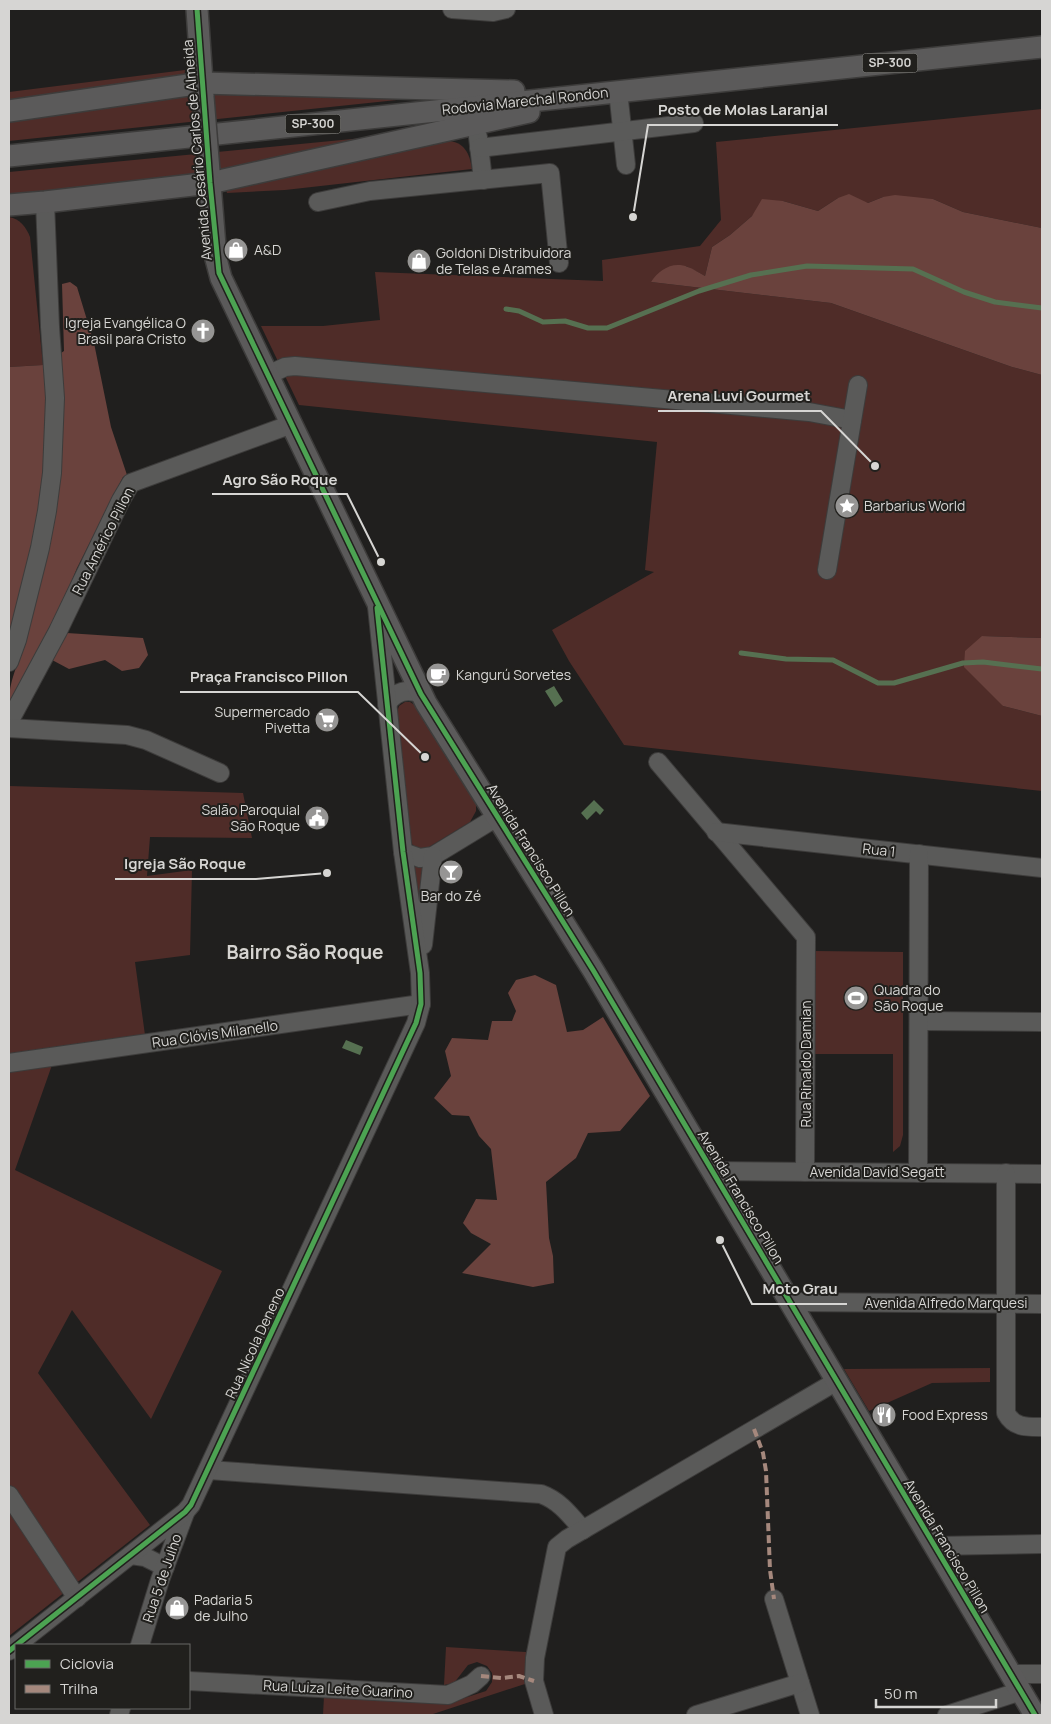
<svg xmlns="http://www.w3.org/2000/svg" width="1051" height="1724" viewBox="0 0 1051 1724" font-family="Manrope,sans-serif">
	<style>
		.green { fill: #4f2c28 }
		.forest { fill: #6a423d }
		.water { fill: #567051 }
		.lines { fill: none; stroke-linecap: round; stroke-linejoin: round }
		.stream { stroke: #567051; stroke-width: 5 }
		.minor-casing { stroke: #3d3c3b; stroke-width: 20 }
		.major-casing { stroke: #3d3c3b; stroke-width: 24 }
		.minor { stroke: #5a5a59; stroke-width: 18 }
		.major { stroke: #5b5a5a; stroke-width: 21 }
		.major-bridge-casing { stroke: #3d3c3b; stroke-width: 24; stroke-linecap: butt }
		.major-bridge { stroke: #5b5a5a; stroke-width: 21 }
		.quiet { stroke: #a5887d; stroke-width: 4; stroke-dasharray: 8 4; stroke-linecap: butt }
		.cycleway-casing { stroke: #21201d; stroke-width: 8 }
		.cycleway { stroke: #4ca352; stroke-width: 5 }
		.labels { text-anchor: middle; stroke-width: 4; stroke-linejoin: round; paint-order: stroke }
		.shield { fill: #21201d; stroke: #a09f9c; stroke-width: 1 }
		.shield-label { font-size: 12px; font-weight: bold; fill: #d6d5d3 }
		.street-label { font-size: 14px; fill: #d6d5d3; stroke: #21201d }
		.poi-label { font-size: 14px; fill: #d6d5d3; stroke: #21201d; text-anchor: start }
		.district-label { font-size: 19px; font-weight: bold; fill: #d6d4d1; stroke: #21201d }
		.leader { fill: none; stroke: #d6d5d3; stroke-width: 2 }
		.callout-dot { fill: #d6d5d3; stroke: #21201d; stroke-width: 2 }
		.callout-label { font-size: 15px; text-anchor: middle; font-weight: bold; fill: #d6d5d3; stroke: #21201d; stroke-width: 4; stroke-linejoin: round; paint-order: stroke }
	</style>
	<rect width="100%" height="100%" fill="#201f1e"/>
	<g class="green">
		<polygon points="185,70 184,80 9,106 9,92"/>
		<polygon points="192,93 193,98 214,96 214,93 435,96 9,141 9,116"/>
		<polygon points="1042,109 1042,228 963,212 933,199 883,197 868,203 838,198 818,211 783,201 752,216 730,235 712,247 705,276 686,266 651,282 831,303 1012,367 1042,375 1042,638 982,636 1003,706 1042,716 1042,791 624,745 569,661 552,630 654,572 645,570 657,442 299,405 261,326 323,326 380,320 375,272 603,281 602,260 700,246 721,220 716,142"/>
		<polygon points="393,135 229,173 199,172 198,175 9,197 9,172"/>
		<path d="M442,140C463,141 469,150 472,169L285,190L227,193L226,189Z"/>
		<path d="M9,217C20,219 26,227 30,237L43,365L9,367Z"/>
		<polygon points="405,702 410,702 416,706 476,801 476,811 470,822 424,850 414,847 411,842 397,712 399,706"/>
		<polygon points="9,786 243,793 252,838 150,837 147,876 192,870 190,955 135,962 145,1035 58,1048 15,1170 222,1271 151,1419 72,1310 38,1373 150,1525 9,1636"/>
		<polygon points="416,865 426,866 420,911 414,867"/>
		<polygon points="815,951 903,952 903,1135 900,1146 893,1152 893,1054 815,1054"/>
		<polygon points="990,1368 990,1382 932,1383 869,1411 844,1369"/>
		<polygon points="446,1647 526,1652 534,1681 430,1715 323,1715 324,1696 452,1702 486,1691 492,1682 492,1673 487,1666 477,1662 468,1665 454,1683 444,1685"/>
	</g>
	<g class="forest">
		<path d="M849,194L868,203L883,197L895,195L933,199L963,212L1042,228V375L1012,367L831,303L651,282C659,270 672,261 688,267C694,269 699,273 705,276L712,247L730,235L752,216L762,199L783,201L818,211L838,198Z"/>
		<path d="M70,282L77,287L94,343L111,427L127,475L123,477L77,568L52,630L67,633L143,638L148,655L139,668L122,671L105,660L69,669L39,653L9,706C8,684 17,665 25,645L9,655V367L43,365L64,351L62,284Z"/>
		<polygon points="982,636 1042,638 1042,716 1003,706 964,667 965,651"/>
		<polygon points="535,975 556,985 567,1032 583,1030 603,1017 650,1096 620,1131 588,1133 576,1158 546,1182 549,1238 553,1256 554,1283 533,1287 462,1273 491,1244 471,1233 463,1223 476,1199 497,1200 491,1149 479,1136 469,1116 452,1115 434,1098 451,1076 445,1051 452,1038 488,1040 492,1021 512,1021 516,1011 508,993 516,980"/>
	</g>
	<g class="water">
		<polygon points="554,686 563,701 555,707 545,691"/>
		<polygon points="594,800 604,810 600,815 596,811 587,820 581,813"/>
		<polygon points="346,1040 363,1047 360,1055 342,1048"/>
	</g>
	<g class="lines">
		<g class="stream">
			<polyline points="506,309 519,311 543,322 565,321 588,328 607,328 699,291 751,275 807,266 913,269 964,292 995,302 1042,308"/>
			<polyline points="741,653 786,659 833,660 878,683 894,683 963,663 983,662 1042,669"/>
		</g>
		<defs>
			<g id="minor">
				<polyline points="452,9 493,12 506,9"/>
				<polyline points="618,91 626,165"/>
				<polyline points="478,137 483,180"/>
				<polyline points="479,148 694,123"/>
				<polyline points="318,202 370,191 550,173 559,263"/>
				<polyline points="268,375 285,367 295,366 809,412 852,420"/>
				<polyline points="827,570 858,385"/>
				<polyline points="9,662 17,640 40,548 47,511 52,473 55,398 50,327 45,202"/>
				<path d="M387,704C395,691 407,688 421,694"/>
				<polyline points="9,722 58,631 121,500 131,483 292,424"/>
				<polyline points="9,728 127,735 146,740 220,773"/>
				<polyline points="658,762 806,937 805,1172"/>
				<polyline points="716,832 1042,868"/>
				<polyline points="403,852 420,858 433,856 497,817"/>
				<polyline points="423,945 433,856"/>
				<polyline points="919,1021 1042,1022"/>
				<polyline points="9,1063 421,1004"/>
				<polyline points="712,1171 1042,1174"/>
				<polyline points="918,1173 919,854"/>
				<path d="M1006,1173V1413C1014,1428 1027,1427 1042,1427"/>
				<polyline points="790,1302 1042,1304"/>
				<path d="M209,1470L541,1494C560,1501 570,1515 583,1530"/>
				<polyline points="9,1495 77,1598"/>
				<polyline points="935,1546 1042,1544"/>
				<polyline points="131,1555 145,1557 165,1567"/>
				<polyline points="774,1599 810,1715"/>
				<polyline points="140,1645 160,1580 185,1513"/>
				<polyline points="9,1651 185,1512 191,1505 416,1023 421,1004 420,973 403,852 377,607"/>
				<polyline points="1011,1674 1042,1674"/>
				<polyline points="189,1681 448,1695 472,1684 481,1676"/>
				<polyline points="119,1715 121,1708"/>
				<polyline points="544,1715 534,1681 535,1658 557,1547 567,1539 837,1381"/>
				<polyline points="696,1715 800,1683"/>
				<polyline points="947,1715 1021,1691"/>
			</g>
			<g id="major">
				<polyline points="197,9 203,96"/>
				<polyline points="9,111 202,83 514,91"/>
				<polyline points="9,156 1042,47"/>
				<polyline points="209,171 216,259 221,278 426,703 593,970 1035,1715"/>
				<polyline points="9,205 45,202 210,183 529,112"/>
			</g>
		</defs>
		<use href="#minor" class="minor-casing"/>
		<use href="#major" class="major-casing"/>
		<use href="#minor" class="minor"/>
		<use href="#major" class="major"/>
		<defs>
			<polyline id="major-bridge" points="203,97 209,171"/>
		</defs>
		<use href="#major-bridge" class="major-bridge-casing"/>
		<use href="#major-bridge" class="major-bridge"/>
		<g class="quiet">
			<polyline points="754,1429 763,1453 766,1471 770,1570 774,1599"/>
			<polyline points="481,1676 502,1678 519,1676 534,1681"/>
		</g>
		<defs>
			<g id="cycleway">
				<polyline points="197,9 210,183 219,273 421,694 593,970 1035,1715"/>
				<polyline points="9,1651 185,1512 191,1505 416,1023 421,1004 420,973 403,852 377,608"/>
			</g>
		</defs>
		<use href="#cycleway" class="cycleway-casing"/>
		<use href="#cycleway" class="cycleway"/>
	</g>
	<defs>
		<symbol id="shop-disc" viewBox="-11 -11 22 22"><circle r="9.5" fill="#969594" stroke="#21201d"/><path d="M-5-2.5h2.3a2.7 3.5 0 0 1 5.4 0H5L5.5 6h-11ZM-1.5-2.5h3a1.5 2.3 0 0 0-3 0Z" fill="#fff"/></symbol>
		<symbol id="church-disc" viewBox="-11 -11 22 22"><circle r="9.5" fill="#969594" stroke="#21201d"/><path d="M-1.2-6h2.4v3.5h3.3v2.4h-3.3V6h-2.4V-.1h-3.3v-2.4h3.3Z" fill="#fff"/></symbol>
		<symbol id="sight-disc" viewBox="-11 -11 22 22"><circle r="9.5" fill="#969594" stroke="#21201d"/><path d="M0-6L1.8-2.2L6-1.7L2.9 1.2L3.7 5.4L0 3.3L-3.7 5.4L-2.9 1.2L-6-1.7L-1.8-2.2Z" fill="#fff"/></symbol>
		<symbol id="cafe-disc" viewBox="-11 -11 22 22"><circle r="9.5" fill="#969594" stroke="#21201d"/><path d="M-5.5-4.5H6V0H3Q3 3.5 0 3.5H-2.5Q-5.5 3.5-5.5 0ZM3-3.2v2h1.7v-2ZM-6 4.5H4V6H-6Z" fill="#fff"/></symbol>
		<symbol id="supermarket-disc" viewBox="-11 -11 22 22"><circle r="9.5" fill="#969594" stroke="#21201d"/><path d="M-6-5.5h2.5l.6 2H6L4.5 2H-2.5L-4.4-4H-6ZM-1.5 3.2a1.3 1.3 0 1 0 .1 0ZM3 3.2a1.3 1.3 0 1 0 .1 0Z" fill="#fff"/></symbol>
		<symbol id="civic-disc" viewBox="-11 -11 22 22"><circle r="9.5" fill="#969594" stroke="#21201d"/><path d="M-.6-6.5H3V-4.5H.6V-3L4-1V1h2V6H-6V1h2V-1L-.6-3ZM-1.2 2.5V6h2.4V2.5Z" fill="#fff"/></symbol>
		<symbol id="bar-disc" viewBox="-11 -11 22 22"><circle r="9.5" fill="#969594" stroke="#21201d"/><path d="M-6-5H6L.8 .8V4.5H3.5V6h-7V4.5H-.8V.8Z" fill="#fff"/></symbol>
		<symbol id="stadium-disc" viewBox="-11 -11 22 22"><circle r="9.5" fill="#969594" stroke="#21201d"/><path d="M0-5a6.5 5 0 1 0 0 10a6.5 5 0 1 0 0-10ZM-3.5-1.8h7v3.6h-7Z" fill="#fff"/></symbol>
		<symbol id="restaurant-disc" viewBox="-11 -11 22 22"><circle r="9.5" fill="#969594" stroke="#21201d"/><path d="M-5-6h1v4h1v-4h1v4h1v-4h1v5L-1.5 .5V6h-2V.5L-5-1ZM5-6V6H3V1.5H1.5Q1.5-4 5-6Z" fill="#fff"/></symbol>
	</defs>
	<g fill-rule="evenodd">
		<use href="#shop-disc" x="222" y="236" width="28" height="28"/>
		<use href="#shop-disc" x="405" y="247" width="28" height="28"/>
		<use href="#church-disc" x="189" y="317" width="28" height="28"/>
		<use href="#sight-disc" x="833" y="492" width="28" height="28"/>
		<use href="#cafe-disc" x="424" y="661" width="28" height="28"/>
		<use href="#supermarket-disc" x="313" y="706" width="28" height="28"/>
		<use href="#civic-disc" x="303" y="804" width="28" height="28"/>
		<use href="#bar-disc" x="437" y="858" width="28" height="28"/>
		<use href="#stadium-disc" x="842" y="984" width="28" height="28"/>
		<use href="#restaurant-disc" x="870" y="1401" width="28" height="28"/>
		<use href="#shop-disc" x="163" y="1594" width="28" height="28"/>
	</g>
	<g class="labels">
		<g class="shield">
			<rect x="862.5" y="53.5" width="55" height="19" rx="4"/>
			<rect x="285.5" y="114.5" width="55" height="19" rx="4"/>
		</g>
		<g class="shield-label">
			<text x="890" y="67">SP-300</text>
			<text x="313" y="128">SP-300</text>
		</g>
		<g class="street-label">
			<text transform="translate(525 101) rotate(-6)" y="5">Rodovia Marechal Rondon</text>
			<text transform="translate(197 150) rotate(-95)" y="5">Avenida Cesário Carlos de Almeida</text>
			<text transform="translate(103 541) rotate(-63)" y="5">Rua Américo Pillon</text>
			<text transform="translate(531 850) rotate(58)" y="5">Avenida Francisco Pillon</text>
			<text transform="translate(879 850) rotate(6)" y="5">Rua 1</text>
			<text transform="translate(215 1034) rotate(-8)" y="5">Rua Clóvis Milanello</text>
			<text transform="translate(806 1064) rotate(-90)" y="5">Rua Rinaldo Damian</text>
			<text x="877" y="1177">Avenida David Segatt</text>
			<text transform="translate(741 1197) rotate(59)" y="5">Avenida Francisco Pillon</text>
			<text x="946" y="1308">Avenida Alfredo Marquesi</text>
			<text transform="translate(255 1343) rotate(-65)" y="5">Rua Nicola Deneno</text>
			<text transform="translate(947 1546) rotate(59)" y="5">Avenida Francisco Pillon</text>
			<text transform="translate(162 1578) rotate(-71)" y="5">Rua 5 de Julho</text>
			<text transform="translate(338 1689) rotate(3)" y="5">Rua Luiza Leite Guarino</text>
		</g>
		<g class="poi-label">
			<text x="254" y="255">A&amp;D</text>
			<text x="436" y="258">Goldoni Distribuidora<tspan x="436" dy="16">de Telas e Arames</tspan></text>
			<text x="186" y="328" text-anchor="end">Igreja Evangélica O<tspan x="186" dy="16">Brasil para Cristo</tspan></text>
			<text x="864" y="511">Barbarius World</text>
			<text x="456" y="680">Kangurú Sorvetes</text>
			<text x="310" y="717" text-anchor="end">Supermercado<tspan x="310" dy="16">Pivetta</tspan></text>
			<text x="300" y="815" text-anchor="end">Salão Paroquial<tspan x="300" dy="16">São Roque</tspan></text>
			<text x="451" y="901" text-anchor="middle">Bar do Zé</text>
			<text x="874" y="995">Quadra do<tspan x="874" dy="16">São Roque</tspan></text>
			<text x="902" y="1420">Food Express</text>
			<text x="194" y="1605">Padaria 5<tspan x="194" dy="16">de Julho</tspan></text>
		</g>
		<g class="district-label">
			<text x="305" y="959">Bairro São Roque</text>
		</g>
	</g>
	<path class="leader" d="M633 217L648 125H838M875 466L821 411H658M381 562L347 494H212M425 757L358 692H180M327 873L256 879H115M720 1240L752 1304H847"/>
	<g class="callout-dot">
		<circle cx="633" cy="217" r="5"/>
		<circle cx="875" cy="466" r="5"/>
		<circle cx="381" cy="562" r="5"/>
		<circle cx="425" cy="757" r="5"/>
		<circle cx="327" cy="873" r="5"/>
		<circle cx="720" cy="1240" r="5"/>
	</g>
	<g class="callout-label">
		<text x="743" y="115">Posto de Molas Laranjal</text>
		<text x="739" y="401">Arena Luvi Gourmet</text>
		<text x="280" y="485">Agro São Roque</text>
		<text x="269" y="682">Praça Francisco Pillon</text>
		<text x="185" y="869">Igreja São Roque</text>
		<text x="800" y="1294">Moto Grau</text>
	</g>
	<rect width="1051" height="1724" fill="none" stroke="#d6d5d3" stroke-width="20"/>
	<rect x="15" y="1644" width="175" height="65" fill="#21201d" stroke="#696866"/>
	<rect x="25" y="1660" width="25" height="8" fill="#4ca352" stroke="#696866"/>
	<text x="60" y="1669" font-size="15" fill="#d6d5d3">Ciclovia</text>
	<rect x="25" y="1685" width="25" height="8" fill="#a5887d" stroke="#696866"/>
	<text x="60" y="1694" font-size="15" fill="#d6d5d3">Trilha</text>
	<path d="M876 1699v8h120v-8" fill="none" stroke="#d6d5d3" stroke-width="2.5"/>
	<text x="884" y="1699" font-size="15" fill="#d6d5d3" stroke="#21201d" stroke-width="4" paint-order="stroke">50 m</text>
</svg>
